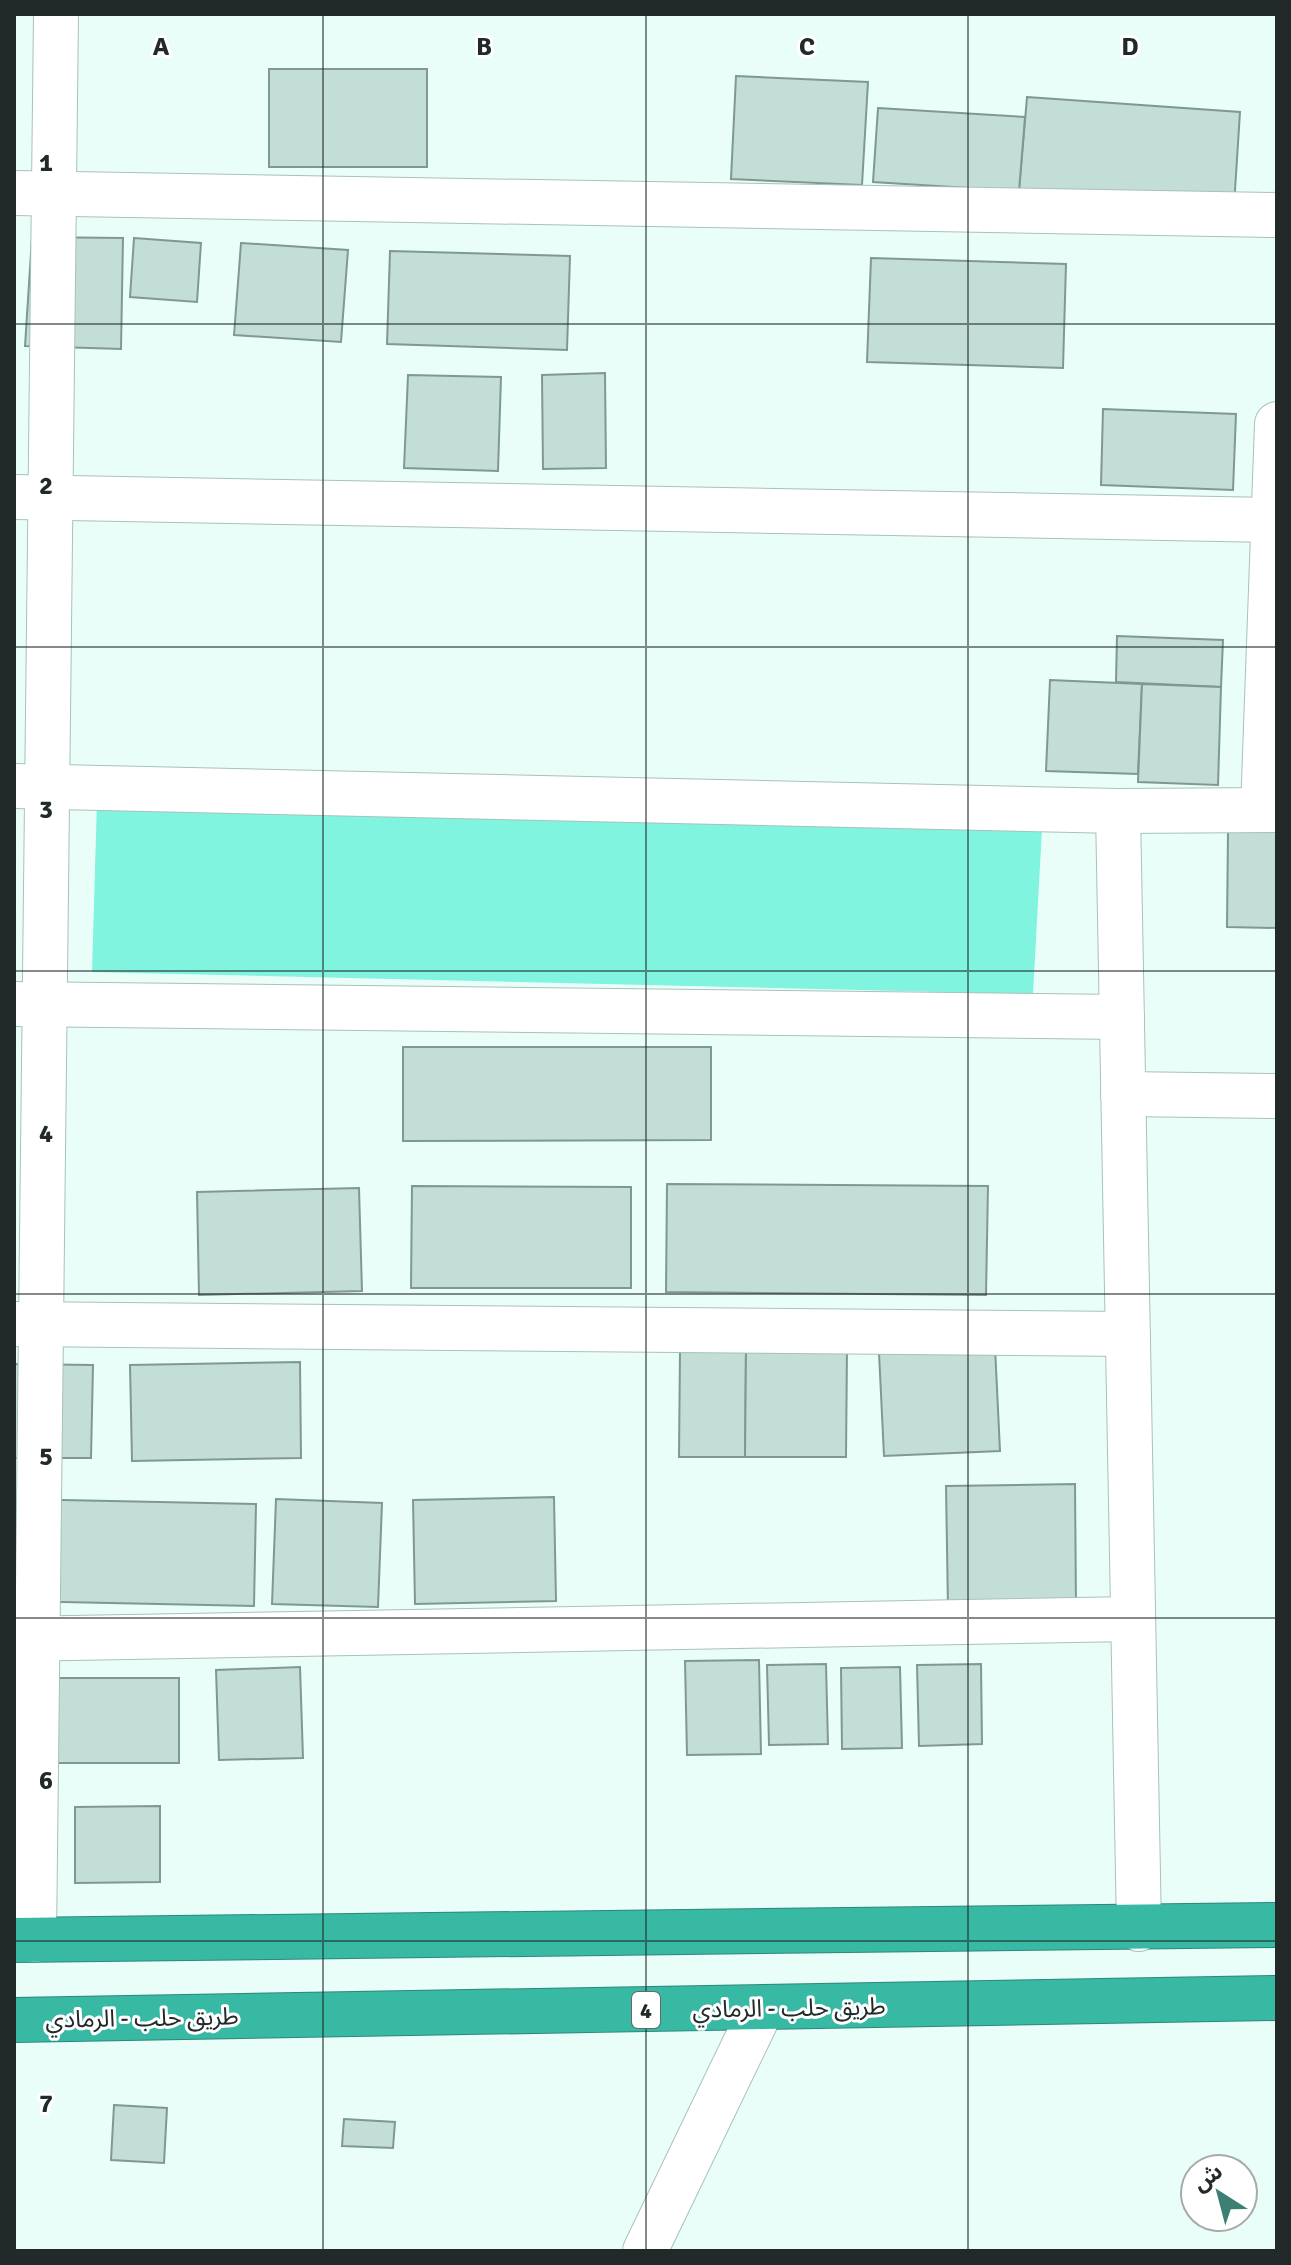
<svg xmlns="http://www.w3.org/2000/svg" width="1291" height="2265" viewBox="0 0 1291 2265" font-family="Signika,'Noto Sans Arabic',sans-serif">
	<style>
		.green { fill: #80f4df }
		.building { fill: #c3ddd7; stroke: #809892; stroke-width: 2 }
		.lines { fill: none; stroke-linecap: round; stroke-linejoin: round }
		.minor-casing { stroke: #a8c1bc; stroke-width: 46 }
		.highway-casing { stroke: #2f8779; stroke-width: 46 }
		.minor { stroke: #fff; stroke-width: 44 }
		.highway { stroke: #37b9a4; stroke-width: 44 }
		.grid { fill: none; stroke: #212a28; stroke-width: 2; stroke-opacity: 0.55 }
		.labels { text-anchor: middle; stroke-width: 6; stroke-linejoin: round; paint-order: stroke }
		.shield { fill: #fff; stroke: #646a68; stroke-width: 2 }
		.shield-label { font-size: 22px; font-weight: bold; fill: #212a28 }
		.street-label { font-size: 24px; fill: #212a28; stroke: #fff }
		.grid-label { font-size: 26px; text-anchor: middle; font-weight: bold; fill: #212a28; stroke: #fff; stroke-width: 6; stroke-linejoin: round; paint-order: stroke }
	</style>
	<rect width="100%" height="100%" fill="#e9fef9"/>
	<polygon class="green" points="97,800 1042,829 1033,994 92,972"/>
	<g class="building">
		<rect x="269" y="69" width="158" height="98"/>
		<polygon points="736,76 868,82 862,185 731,179"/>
		<polygon points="1027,97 1240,112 1234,206 1019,191"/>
		<polygon points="878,108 1025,117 1019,191 873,182"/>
		<polygon points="32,237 123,238 121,349 25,346"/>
		<polygon points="134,238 201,243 197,302 130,297"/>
		<polygon points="241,243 348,250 341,342 234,335"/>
		<polygon points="390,251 570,256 567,350 387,344"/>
		<polygon points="871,258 1066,264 1063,368 867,362"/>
		<polygon points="605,373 606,468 543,469 542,375"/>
		<polygon points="408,375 501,377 498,471 404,468"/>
		<polygon points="1103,409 1236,414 1233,490 1101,485"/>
		<polygon points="1117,636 1223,640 1221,687 1116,682"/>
		<polygon points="1050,680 1142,684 1138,774 1046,771"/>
		<polygon points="1142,684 1221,687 1218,785 1138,782"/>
		<polygon points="1228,832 1277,832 1277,928 1227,927"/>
		<polygon points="403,1047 711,1047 711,1140 403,1141"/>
		<polygon points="667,1184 988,1186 986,1295 666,1292"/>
		<polygon points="412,1186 631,1187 631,1288 411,1288"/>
		<polygon points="359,1188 362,1291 199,1295 197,1192"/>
		<polygon points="995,1347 1000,1451 884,1456 879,1353"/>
		<polygon points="680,1349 746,1349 745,1457 679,1457"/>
		<polygon points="746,1349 847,1349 846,1457 745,1457"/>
		<polygon points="300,1362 301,1458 132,1461 130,1365"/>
		<polygon points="14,1364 93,1365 91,1458 14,1458"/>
		<polygon points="1075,1484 1076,1607 948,1609 946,1486"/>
		<polygon points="554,1497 556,1601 415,1604 413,1500"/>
		<polygon points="14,1499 256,1504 254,1606 14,1601"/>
		<polygon points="276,1499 382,1503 378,1607 272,1604"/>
		<polygon points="759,1660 761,1754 687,1755 685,1661"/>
		<polygon points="826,1664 828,1744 769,1745 767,1665"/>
		<polygon points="981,1664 982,1744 919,1746 917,1665"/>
		<polygon points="300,1667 303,1758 219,1760 216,1670"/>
		<polygon points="900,1667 902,1748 842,1749 841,1668"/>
		<rect x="14" y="1678" width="165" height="85"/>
		<polygon points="160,1806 160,1882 75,1883 75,1807"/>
		<polygon points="114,2105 167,2108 164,2163 111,2160"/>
		<polygon points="344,2119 395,2122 393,2148 342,2146"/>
	</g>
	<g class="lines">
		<defs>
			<g id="minor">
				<polyline points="14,193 1277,215"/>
				<polyline points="14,497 1274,520"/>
				<polyline points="14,786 1118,811 1277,810"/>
				<polyline points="1263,810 1277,424"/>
				<polyline points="1118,811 1139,1929"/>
				<polyline points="16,1004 1122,1017"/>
				<polyline points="1123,1094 1277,1096"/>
				<polyline points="14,1324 1128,1334"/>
				<polyline points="14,1639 1133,1619"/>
				<polyline points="34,1940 56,14"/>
				<polyline points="645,2251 762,2008"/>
			</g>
			<g id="highway">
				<polyline points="14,1940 1277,1925"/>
				<polyline points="14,2020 1277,1998"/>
			</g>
		</defs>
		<use href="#minor" class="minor-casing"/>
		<use href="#highway" class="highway-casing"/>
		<use href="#minor" class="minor"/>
		<use href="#highway" class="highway"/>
	</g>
	<path class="grid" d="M323,14V2251M646,14V2251M968,14V2251M14,324H1277M14,647H1277M14,971H1277M14,1294H1277M14,1618H1277M14,1941H1277"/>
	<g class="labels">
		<rect class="shield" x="632" y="1992" width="28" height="36" rx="6"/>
		<g class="shield-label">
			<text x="646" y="2018">4</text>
		</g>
		<g class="street-label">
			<text transform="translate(789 2008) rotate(-1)" y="8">طريق حلب - الرمادي</text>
			<text transform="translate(142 2018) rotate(-1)" y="8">طريق حلب - الرمادي</text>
		</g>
	</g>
	<g class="grid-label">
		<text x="161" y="55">A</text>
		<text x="484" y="55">B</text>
		<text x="807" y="55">C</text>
		<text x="1130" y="55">D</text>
		<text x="46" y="171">1</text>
		<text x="46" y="494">2</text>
		<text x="46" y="818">3</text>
		<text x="46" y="1142">4</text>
		<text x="46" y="1465">5</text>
		<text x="46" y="1789">6</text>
		<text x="46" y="2112">7</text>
	</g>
	<rect width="1291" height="2265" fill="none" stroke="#212a28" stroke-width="32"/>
	<g transform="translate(1219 2193) rotate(324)"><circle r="38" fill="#ffffff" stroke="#a6aaa9" stroke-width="2"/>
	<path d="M0-6L14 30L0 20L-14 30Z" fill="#3c8074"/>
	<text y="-12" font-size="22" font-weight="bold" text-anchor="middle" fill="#212a28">ش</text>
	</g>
</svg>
